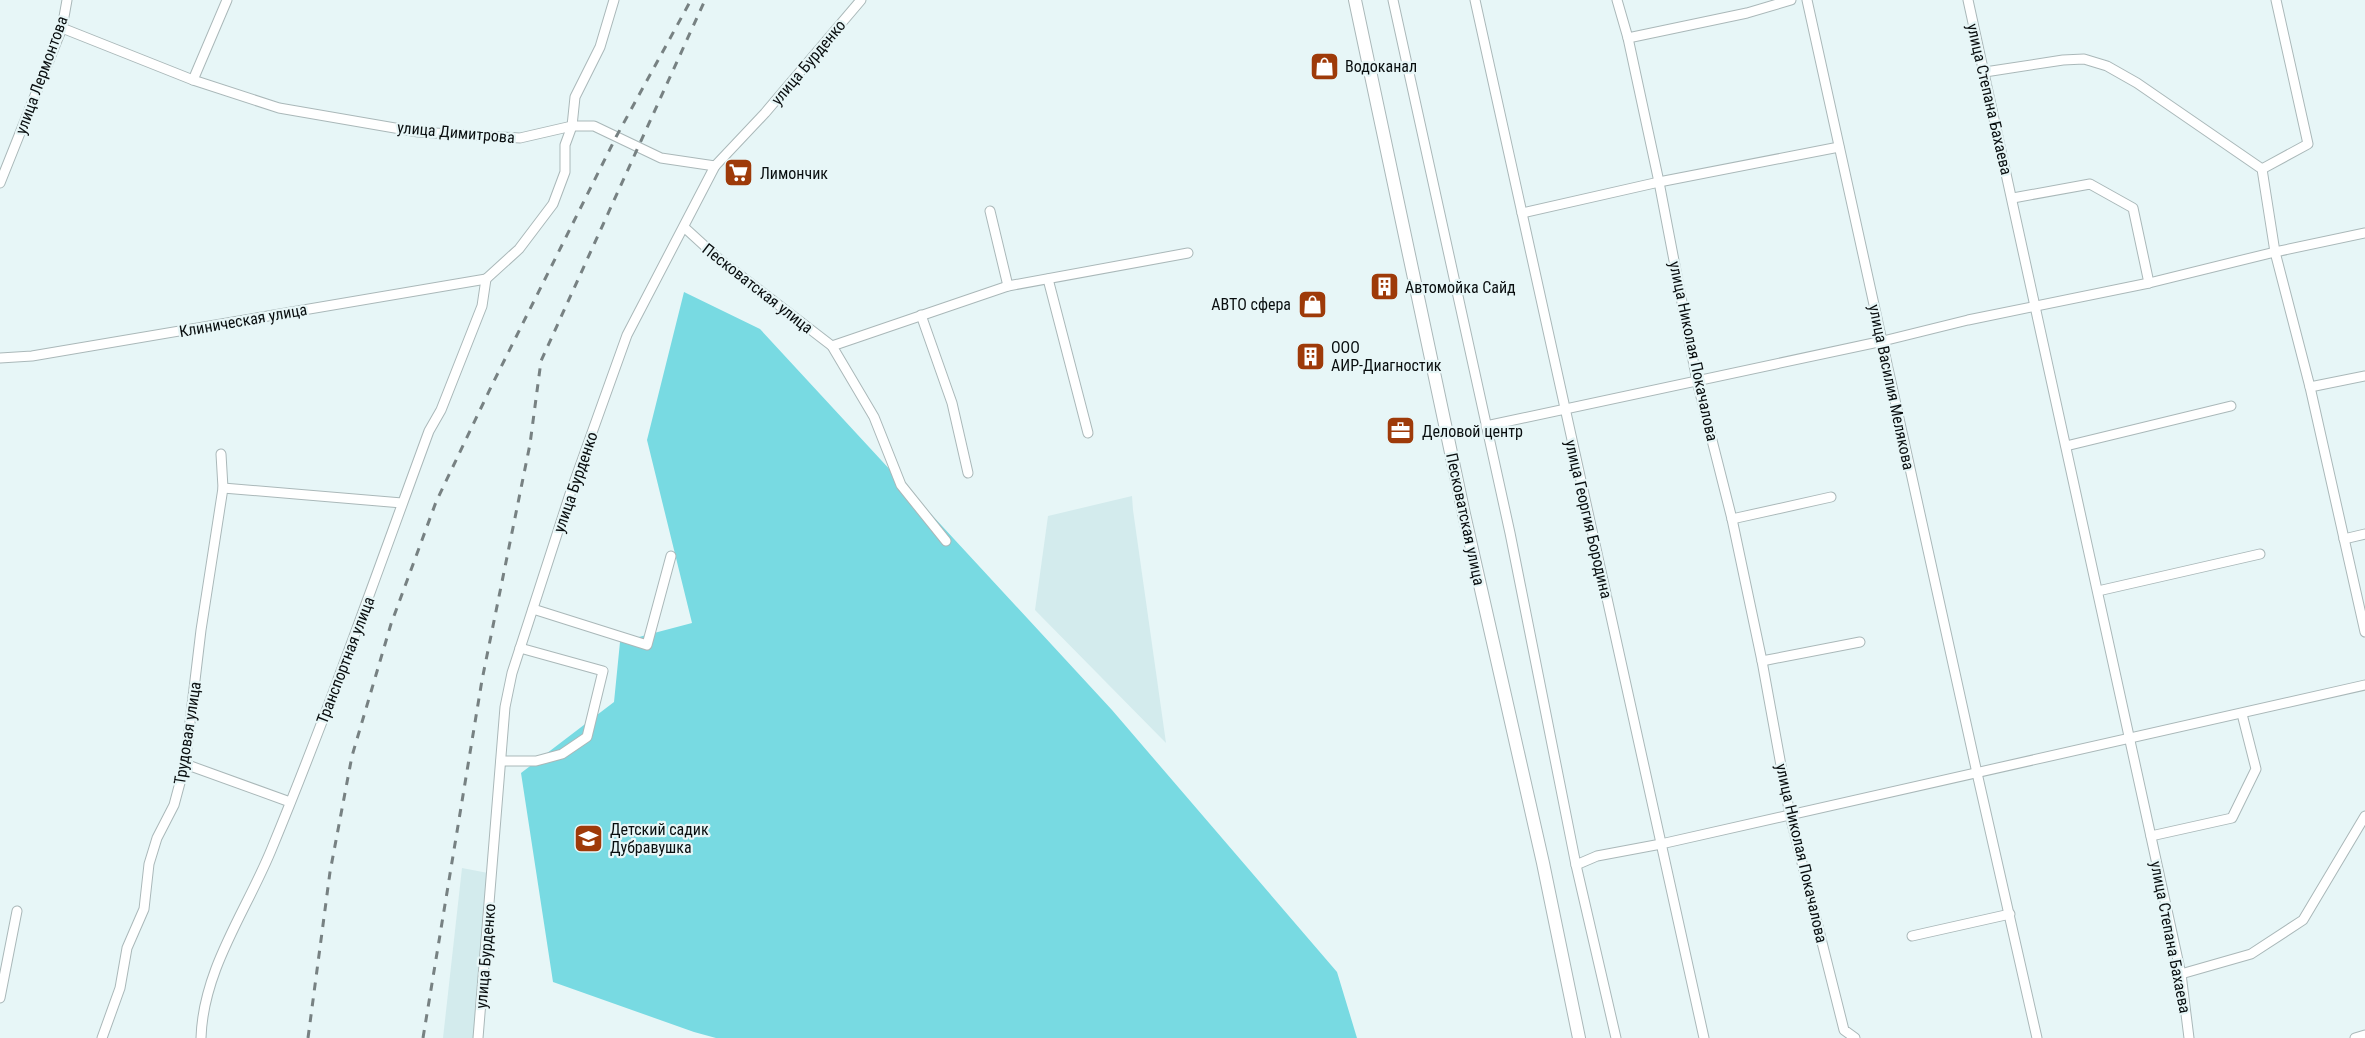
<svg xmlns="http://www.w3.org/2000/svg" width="2365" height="1038" viewBox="0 0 2365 1038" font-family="'Roboto Condensed',sans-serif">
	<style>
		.built { fill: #d3ebed }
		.green { fill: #78dae2 }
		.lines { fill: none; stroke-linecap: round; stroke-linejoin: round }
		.minor-casing { stroke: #aab8b9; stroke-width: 11 }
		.major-casing { stroke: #aab8b9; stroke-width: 14 }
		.minor { stroke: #fff; stroke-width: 9 }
		.major { stroke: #fff; stroke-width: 12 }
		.rail { stroke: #778182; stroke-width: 3; stroke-dasharray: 8 8; stroke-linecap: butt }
		.labels { text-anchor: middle; stroke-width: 4.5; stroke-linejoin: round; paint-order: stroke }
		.street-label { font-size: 16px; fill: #090e0f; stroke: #e7f6f7 }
		.poi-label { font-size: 16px; fill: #090e0f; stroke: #e7f6f7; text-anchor: start }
	</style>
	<rect width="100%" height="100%" fill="#e7f6f7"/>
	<g class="built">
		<polygon points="1132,496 1133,510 1166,743 1035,610 1048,516"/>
		<polygon points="462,868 488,873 476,1038 443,1038"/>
	</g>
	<polygon class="green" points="684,292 760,329 1112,710 1337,972 1357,1038 716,1038 694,1032 553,982 521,773 614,702 620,642 692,623 647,440"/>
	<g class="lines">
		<defs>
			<g id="minor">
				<polyline points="1393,0 1510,533 1576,865 1616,1038"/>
				<polyline points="1475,0 1704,1038"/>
				<polyline points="1617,0 1628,38 1659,182 1697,381 1732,519 1762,661 1790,815 1844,1030 1855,1038"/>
				<polyline points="1807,0 1977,773 2037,1038"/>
				<polyline points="1968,0 2181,974 2189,1038"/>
				<polyline points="62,28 193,80 279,108 418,132 520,138 572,126 594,126 661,158 715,166"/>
				<polyline points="1628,38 1747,13 1791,0"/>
				<polyline points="1985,72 2063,60 2084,59 2107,66 2137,83 2262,169 2275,252 2310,387 2365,632"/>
				<polyline points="193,80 227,0"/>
				<polyline points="2262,169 2308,144 2276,0"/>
				<polyline points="0,183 62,28 67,0"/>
				<polyline points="2013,198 2090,184 2133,208 2149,283"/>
				<polyline points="990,211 1008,286"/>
				<polyline points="1522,213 1659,182 1839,147"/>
				<polyline points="685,228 719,259 832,346 874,417 901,485 946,541"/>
				<polyline points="486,279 519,249 553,204 565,172 565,145 572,126 575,97 600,47 614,0"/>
				<polyline points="1048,279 1088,433"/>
				<polyline points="921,315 952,403 968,473"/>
				<polyline points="832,346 1008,286 1188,253"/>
				<polyline points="0,358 32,356 486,279"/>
				<polyline points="2310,387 2365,376"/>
				<polyline points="1486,426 1883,341 1968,320 2149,283 2275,252 2365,233"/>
				<polyline points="2066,446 2231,406"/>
				<polyline points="223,488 402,503"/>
				<polyline points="1732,519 1831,497"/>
				<polyline points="2344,539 2365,534"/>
				<polyline points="2098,591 2260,554"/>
				<polyline points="533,609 647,645 671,556"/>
				<polyline points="1762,661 1860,642"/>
				<polyline points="501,761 536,761 562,754 587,737 603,671 520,648"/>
				<polyline points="185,764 290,802"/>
				<polyline points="2151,836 2232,818 2256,769 2242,714"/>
				<polyline points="1576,865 1597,856 1661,844 2365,685"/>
				<polyline points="1912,936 2010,914"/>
				<polyline points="2181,974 2251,954 2303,920 2365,816"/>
				<polyline points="0,998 17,911"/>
				<polyline points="102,1038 120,988 127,948 144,909 149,864 157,838 174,805 185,764 201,630 223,488 221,454"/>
				<path d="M201,1038C203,969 247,910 272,848C329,710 378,570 429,431L441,410L482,306L486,279"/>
				<polyline points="478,1038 505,707 512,673 570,494 627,335 715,166 765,113 861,0"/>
				<polyline points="2355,1038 2365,1035"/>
			</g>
			<polyline id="major" points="1355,0 1464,514 1543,863 1579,1038"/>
		</defs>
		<use href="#minor" class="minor-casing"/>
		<use href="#major" class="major-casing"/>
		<use href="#minor" class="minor"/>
		<use href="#major" class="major"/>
		<g class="rail">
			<polyline points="308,1038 330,872 352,756 391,624 436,502 491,387 616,137 691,0"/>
			<polyline points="423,1038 482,680 530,444 541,361 705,0"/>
		</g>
	</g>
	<defs>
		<symbol id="shop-square" viewBox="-11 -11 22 22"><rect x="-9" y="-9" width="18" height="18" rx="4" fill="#9e3a09" stroke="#e7f6f7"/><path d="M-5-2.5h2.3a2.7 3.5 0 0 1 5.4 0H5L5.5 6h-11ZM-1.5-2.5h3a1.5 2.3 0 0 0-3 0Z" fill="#fff"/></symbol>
		<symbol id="supermarket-square" viewBox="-11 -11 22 22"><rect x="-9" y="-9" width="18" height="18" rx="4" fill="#9e3a09" stroke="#e7f6f7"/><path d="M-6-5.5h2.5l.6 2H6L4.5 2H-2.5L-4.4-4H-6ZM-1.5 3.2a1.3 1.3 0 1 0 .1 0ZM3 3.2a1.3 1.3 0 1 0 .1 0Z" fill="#fff"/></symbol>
		<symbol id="building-square" viewBox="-11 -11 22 22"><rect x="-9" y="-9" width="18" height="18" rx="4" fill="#9e3a09" stroke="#e7f6f7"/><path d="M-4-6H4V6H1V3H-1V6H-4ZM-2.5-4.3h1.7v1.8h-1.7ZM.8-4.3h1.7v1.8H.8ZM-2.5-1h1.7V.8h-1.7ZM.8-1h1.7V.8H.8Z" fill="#fff"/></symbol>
		<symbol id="office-square" viewBox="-11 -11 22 22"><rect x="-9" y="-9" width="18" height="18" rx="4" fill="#9e3a09" stroke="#e7f6f7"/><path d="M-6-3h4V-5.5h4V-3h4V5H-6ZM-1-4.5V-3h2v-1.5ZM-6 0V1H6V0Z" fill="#fff"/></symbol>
		<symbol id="school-square" viewBox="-11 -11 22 22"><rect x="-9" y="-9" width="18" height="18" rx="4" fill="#9e3a09" stroke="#e7f6f7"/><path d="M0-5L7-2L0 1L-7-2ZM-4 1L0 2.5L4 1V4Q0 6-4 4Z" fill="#fff"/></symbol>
	</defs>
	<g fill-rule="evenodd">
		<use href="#shop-square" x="1308" y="50" width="33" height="33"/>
		<use href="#supermarket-square" x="722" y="156" width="33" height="33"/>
		<use href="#building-square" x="1368" y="270" width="33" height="33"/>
		<use href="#shop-square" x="1296" y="288" width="33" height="33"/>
		<use href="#building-square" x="1294" y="340" width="33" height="33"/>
		<use href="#office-square" x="1384" y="414" width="33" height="33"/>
		<use href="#school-square" x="572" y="822" width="33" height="33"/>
	</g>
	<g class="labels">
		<g class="street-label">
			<text transform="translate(808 62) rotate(-50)" y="6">улица Бурденко</text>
			<text transform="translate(41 75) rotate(-70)" y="6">улица Лермонтова</text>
			<text transform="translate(1990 99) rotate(77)" y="6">улица Степана Бахаева</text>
			<text transform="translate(456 132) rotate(5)" y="6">улица Димитрова</text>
			<text transform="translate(758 288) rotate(38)" y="6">Песковатская улица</text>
			<text transform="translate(243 320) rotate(-10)" y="6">Клиническая улица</text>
			<text transform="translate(1694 351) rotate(78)" y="6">улица Николая Покачалова</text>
			<text transform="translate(1892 387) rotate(78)" y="6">улица Василия Мелякова</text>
			<text transform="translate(575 482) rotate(-71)" y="6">улица Бурденко</text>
			<text transform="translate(1466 519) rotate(78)" y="6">Песковатская улица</text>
			<text transform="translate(1589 519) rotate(77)" y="6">улица Георгия Бородина</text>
			<text transform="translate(345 660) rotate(-69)" y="6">Транспортная улица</text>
			<text transform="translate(187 733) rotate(-81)" y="6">Трудовая улица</text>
			<text transform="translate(1802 853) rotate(77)" y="6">улица Николая Покачалова</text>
			<text transform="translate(2171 937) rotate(79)" y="6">улица Степана Бахаева</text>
			<text transform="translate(485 956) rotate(-85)" y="6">улица Бурденко</text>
		</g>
		<g class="poi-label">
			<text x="1345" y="72">Водоканал</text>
			<text x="760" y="179">Лимончик</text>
			<text x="1405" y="293">Автомойка Сайд</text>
			<text x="1291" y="310" text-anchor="end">АВТО сфера</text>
			<text x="1331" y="353">ООО<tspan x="1331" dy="18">АИР-Диагностик</tspan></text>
			<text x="1422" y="437">Деловой центр</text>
			<text x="610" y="835">Детский садик<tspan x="610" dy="18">Дубравушка</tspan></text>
		</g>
	</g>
</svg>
